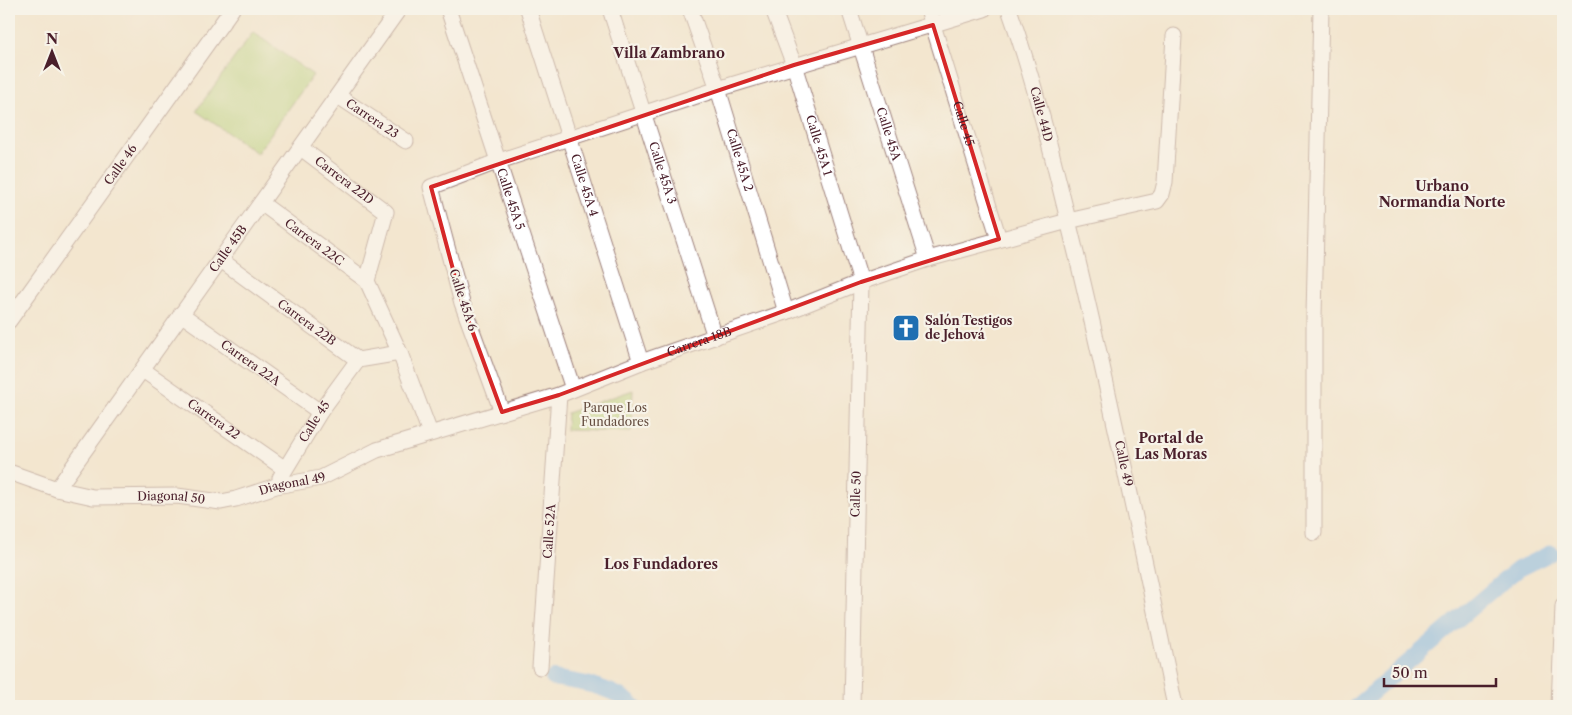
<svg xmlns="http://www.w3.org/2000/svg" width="1572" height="715" viewBox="0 0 1572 715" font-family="'Libre Caslon Text',serif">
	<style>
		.green { fill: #b3d37b; stroke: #7e7953 }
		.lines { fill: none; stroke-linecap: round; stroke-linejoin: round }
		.canal { stroke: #79b6ec; stroke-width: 16 }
		.minor-casing { stroke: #9e827d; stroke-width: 17 }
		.minor { stroke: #fff; stroke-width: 15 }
		.marked { fill: none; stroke: #d62828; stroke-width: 4; stroke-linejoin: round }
		.labels { text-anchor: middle; stroke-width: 4.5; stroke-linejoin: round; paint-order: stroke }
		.street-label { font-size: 12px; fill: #4a1f2b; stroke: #f7f3e8 }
		.poi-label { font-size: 12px; font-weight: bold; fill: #4a1f2b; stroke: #f7f3e8; text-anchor: start }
		.park-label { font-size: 12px; fill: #644c3f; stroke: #f7f3e8 }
		.neighbourhood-label { font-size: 14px; font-weight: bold; fill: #4a1f2b; stroke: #f7f3e8 }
	</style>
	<rect width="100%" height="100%" fill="#f7f3e8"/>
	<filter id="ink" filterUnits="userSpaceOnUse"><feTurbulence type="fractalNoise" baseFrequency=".02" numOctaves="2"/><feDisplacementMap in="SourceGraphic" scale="10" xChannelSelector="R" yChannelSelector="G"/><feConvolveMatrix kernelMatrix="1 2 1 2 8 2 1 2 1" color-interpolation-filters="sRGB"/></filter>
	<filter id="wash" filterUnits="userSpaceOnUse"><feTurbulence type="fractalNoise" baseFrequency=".0096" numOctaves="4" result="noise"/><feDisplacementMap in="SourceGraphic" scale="20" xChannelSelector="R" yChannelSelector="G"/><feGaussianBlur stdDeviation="1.12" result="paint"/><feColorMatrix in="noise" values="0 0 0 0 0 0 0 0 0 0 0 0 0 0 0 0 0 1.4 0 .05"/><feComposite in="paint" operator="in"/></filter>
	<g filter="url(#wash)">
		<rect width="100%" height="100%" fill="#f3e6cf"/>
		<g class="green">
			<polygon points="253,32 313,75 257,153 196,111"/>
			<polygon points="633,390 631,432 566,430 567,413"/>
		</g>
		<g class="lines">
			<g class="canal">
				<path d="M553,678C581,683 612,686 634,706"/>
				<polyline points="1357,706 1497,586 1518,569 1551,553"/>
			</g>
		</g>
	</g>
	<g filter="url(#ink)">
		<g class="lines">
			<defs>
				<g id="minor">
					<path id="s1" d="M448,9L573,389"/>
					<path id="s2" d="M528,9L641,362"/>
					<path id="s3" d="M610,9L715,337"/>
					<path id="s4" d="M690,9L718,89L786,312"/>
					<path id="s5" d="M773,9L794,65L861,282L852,706"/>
					<path id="s6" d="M849,9L928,259"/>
					<path id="s7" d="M928,9L999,239"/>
					<path id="s8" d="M1009,9C1037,88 1056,171 1076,253C1112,403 1143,555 1175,706"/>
					<path id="s9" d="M338,96L406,141"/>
					<path id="s10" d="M301,148L386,212L367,281L400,353L430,433"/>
					<path id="s11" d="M261,203L367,281"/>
					<path id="s12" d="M221,260L358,360L400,353"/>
					<path id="s13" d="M181,314L320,412"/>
					<path id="s14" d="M9,321L232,9"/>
					<path id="s15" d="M143,370L285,469"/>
					<polyline points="502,412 462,303 431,187 499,161 718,89 984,9"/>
					<path id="s16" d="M9,472L57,489L93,497L177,496L221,502L236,499L276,486L321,478L377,450L559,395L641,362L786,312L861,282L928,259L1068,221L1157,201L1162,194L1165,182L1174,36"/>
					<path id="s17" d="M280,478L320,412L358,360"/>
					<path id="s18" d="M57,489L399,9"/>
					<polyline points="1314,533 1314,316 1321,9"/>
					<path id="s19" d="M540,667L559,395"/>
					<polyline points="1559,706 1563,606"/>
				</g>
			</defs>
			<use href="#minor" class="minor-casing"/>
			<use href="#minor" class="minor"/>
		</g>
	</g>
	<path d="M0 0H1572V715H0ZM933,25L999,239L861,282L559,395L502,412L462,303L431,187L794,65Z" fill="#f3e6cf" fill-opacity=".55" fill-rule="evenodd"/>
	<path class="marked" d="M933,25L999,239L861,282L559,395L502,412L462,303L431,187L794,65Z"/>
	<defs>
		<symbol id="church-square" viewBox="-11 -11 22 22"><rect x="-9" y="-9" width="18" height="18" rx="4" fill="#1f6fb2" stroke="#f7f3e8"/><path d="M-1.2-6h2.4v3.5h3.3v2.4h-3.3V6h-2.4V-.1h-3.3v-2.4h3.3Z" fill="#fff"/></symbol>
	</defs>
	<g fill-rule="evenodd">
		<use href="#church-square" x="890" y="312" width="32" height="32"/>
	</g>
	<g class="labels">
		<g class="street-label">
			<text dy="4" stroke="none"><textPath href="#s8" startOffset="110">Calle 44D</textPath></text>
			<text dy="4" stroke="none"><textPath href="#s9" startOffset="41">Carrera 23</textPath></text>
			<text dy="4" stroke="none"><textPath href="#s7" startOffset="120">Calle 45</textPath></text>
			<text dy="4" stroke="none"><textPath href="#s6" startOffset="131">Calle 45A</textPath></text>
			<text dy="4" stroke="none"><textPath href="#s5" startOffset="144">Calle 45A 1</textPath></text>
			<text dy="4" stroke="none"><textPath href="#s4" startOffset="159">Calle 45A 2</textPath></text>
			<text dy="4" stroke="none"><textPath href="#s14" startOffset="192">Calle 46</textPath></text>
			<text dy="4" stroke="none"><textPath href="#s3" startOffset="172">Calle 45A 3</textPath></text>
			<text dy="4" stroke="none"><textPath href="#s10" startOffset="54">Carrera 22D</textPath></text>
			<text dy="4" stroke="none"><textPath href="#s2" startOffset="185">Calle 45A 4</textPath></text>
			<text dy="4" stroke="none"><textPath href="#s1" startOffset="200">Calle 45A 5</textPath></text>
			<text dy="4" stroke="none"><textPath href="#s11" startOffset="66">Carrera 22C</textPath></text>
			<text dy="4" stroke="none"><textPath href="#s18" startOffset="295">Calle 45B</textPath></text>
			<text transform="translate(463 300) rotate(72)" y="4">Calle 45A 6</text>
			<text dy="4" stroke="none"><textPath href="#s12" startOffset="106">Carrera 22B</textPath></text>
			<text dy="4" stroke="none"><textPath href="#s16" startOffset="722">Carrera 18B</textPath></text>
			<text dy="4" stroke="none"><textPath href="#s13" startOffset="85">Carrera 22A</textPath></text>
			<text dy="4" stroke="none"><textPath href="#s15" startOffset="86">Carrera 22</textPath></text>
			<text dy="4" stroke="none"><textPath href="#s17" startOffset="66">Calle 45</textPath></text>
			<text dy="4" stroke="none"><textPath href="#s8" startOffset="469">Calle 49</textPath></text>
			<text dy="4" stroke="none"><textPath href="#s16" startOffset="290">Diagonal 49</textPath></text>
			<text transform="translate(856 494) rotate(-88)" y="4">Calle 50</text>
			<text dy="4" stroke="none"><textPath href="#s16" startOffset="166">Diagonal 50</textPath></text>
			<text dy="4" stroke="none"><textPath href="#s19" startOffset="136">Calle 52A</textPath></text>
		</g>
		<g class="poi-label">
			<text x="925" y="325">Salón Testigos<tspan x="925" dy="14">de Jehová</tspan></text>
		</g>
		<g class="park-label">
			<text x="615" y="412">Parque Los<tspan x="615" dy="14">Fundadores</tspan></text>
		</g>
		<g class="neighbourhood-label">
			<text x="669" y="58">Villa Zambrano</text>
			<text x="1442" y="191">Urbano<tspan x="1442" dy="16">Normandía Norte</tspan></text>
			<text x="1171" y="443">Portal de<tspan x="1171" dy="16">Las Moras</tspan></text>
			<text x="661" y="569">Los Fundadores</text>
		</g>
	</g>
	<rect width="1572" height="715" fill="none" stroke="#f7f3e8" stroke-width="30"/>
	<g transform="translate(52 52)" stroke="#f7f3e8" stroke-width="4" paint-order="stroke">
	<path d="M0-4L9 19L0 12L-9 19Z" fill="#4a1f2b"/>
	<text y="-8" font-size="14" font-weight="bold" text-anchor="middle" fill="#4a1f2b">N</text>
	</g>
	<path d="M1384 678v8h112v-8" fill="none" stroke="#4a1f2b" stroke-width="2.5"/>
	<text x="1392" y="678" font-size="15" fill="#4a1f2b" stroke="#f7f3e8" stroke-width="4" paint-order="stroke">50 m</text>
</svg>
